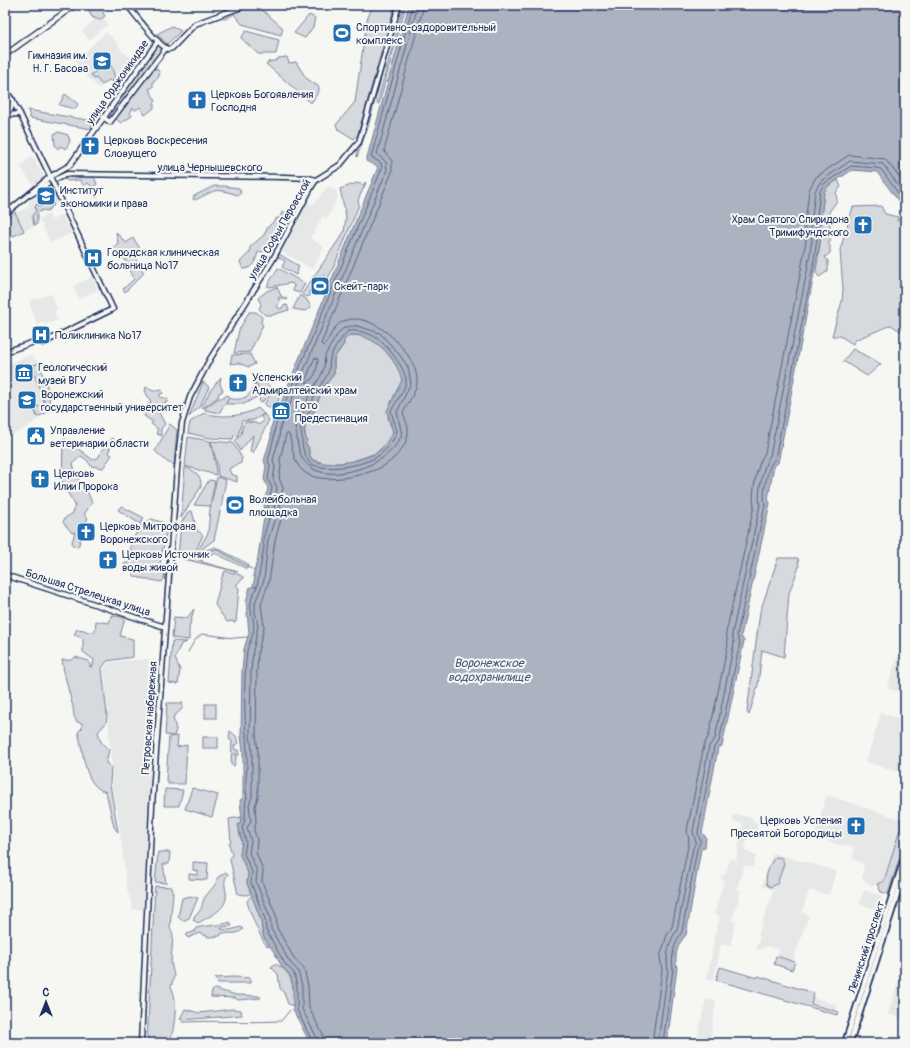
<svg xmlns="http://www.w3.org/2000/svg" width="910" height="1048" viewBox="0 0 910 1048" font-family="Pangolin,sans-serif">
	<style>
		.built { fill: #e6e7e7 }
		.green { fill: #d6d9dd; stroke: #78849e }
		.water { fill: #abb2c0; stroke: #717e99; fill-rule: evenodd }
		.lines { fill: none; stroke-linecap: round; stroke-linejoin: round }
		.shore { stroke: #556385; stroke-width: 1 }
		.stream { stroke: #717e99; stroke-width: 1 }
		.secondary-casing { stroke: #1b2f5e; stroke-width: 7 }
		.primary-casing { stroke: #1b2f5e; stroke-width: 8 }
		.secondary { stroke: #f6f6f2; stroke-width: 4 }
		.primary { stroke: #f6f6f2; stroke-width: 4.5 }
		.secondary-bridge-casing { stroke: #1b2f5e; stroke-width: 7; stroke-linecap: butt }
		.secondary-bridge { stroke: #f6f6f2; stroke-width: 4 }
		.labels { text-anchor: middle; stroke-width: 4; stroke-linejoin: round; paint-order: stroke }
		.poi-label { font-size: 11px; fill: #1b2f5e; stroke: #f6f6f2; text-anchor: start }
		.street-label { font-size: 11px; fill: #1b2f5e; stroke: #f6f6f2 }
		.water-label { font-size: 12px; font-style: italic; fill: #46567b; stroke: #f6f6f2 }
	</style>
	<rect width="100%" height="100%" fill="#f6f6f2"/>
	<filter id="ink" filterUnits="userSpaceOnUse"><feTurbulence type="fractalNoise" baseFrequency=".025" numOctaves="2"/><feDisplacementMap in="SourceGraphic" scale="8" xChannelSelector="R" yChannelSelector="G"/><feConvolveMatrix kernelMatrix="1 2 1 2 8 2 1 2 1" color-interpolation-filters="sRGB"/></filter>
	<g filter="url(#ink)">
		<g class="built">
			<polygon points="98,5 105,13 102,16 108,24 89,40 82,31 94,21 88,13"/>
			<polygon points="106,32 116,41 122,51 131,58 118,73 99,88 80,70 81,69 75,62"/>
			<polygon points="33,156 45,179 34,187 20,166"/>
			<polygon points="51,186 59,201 33,213 37,222 35,223 36,226 24,231 16,213 30,206 28,202"/>
			<polygon points="328,186 336,190 338,197 327,219 323,216 310,238 324,247 313,269 280,251 307,202 313,205"/>
			<polygon points="49,214 52,220 62,215 72,233 51,243 39,219"/>
			<polygon points="92,277 98,290 79,299 73,286"/>
			<polygon points="51,294 57,309 54,311 58,320 45,325 43,322 37,325 29,301"/>
			<polygon points="30,355 33,356 34,360 37,359 50,395 48,412 24,429 5,438 5,365"/>
			<polygon points="897,658 905,661 905,694 887,688"/>
			<polygon points="148,659 151,756 143,910 133,909 127,889 117,808 112,790 112,769 104,669 109,662"/>
			<polygon points="881,713 905,720 905,753 899,772 866,762"/>
			<polygon points="827,795 900,819 901,826 884,881 871,887 862,878 864,864 853,859 854,847 844,844 842,846 827,841 827,836 815,832"/>
			<polygon points="734,814 753,818 752,822 758,824 755,835 749,833 744,850 756,856 753,867 744,865 737,889 741,891 732,920 736,921 730,946 721,944 714,980 707,979 714,942 713,942 720,916 714,914 724,880 721,879 722,875 725,875 730,858 736,860 743,824 732,821"/>
			<polygon points="773,853 836,871 829,895 809,890 802,912 809,915 793,961 777,956 779,950 767,946 760,950 756,949 760,938 758,935 774,890 762,886"/>
			<polygon points="864,890 882,896 878,910 859,904"/>
			<polygon points="900,976 905,978 905,1019 888,1014"/>
			<polygon points="813,998 838,1005 836,1011 812,1003"/>
			<polygon points="706,999 716,1001 710,1040 709,1043 696,1043"/>
		</g>
		<g class="green">
			<polygon points="97,5 109,5 103,13 105,16 100,20 92,17 89,11"/>
			<polygon points="373,5 395,5 358,134 354,139 338,129 336,125 355,102 367,20"/>
			<polygon points="401,5 368,127 357,157 357,147 364,134"/>
			<polygon points="404,5 406,5 379,104 377,103"/>
			<polygon points="253,6 260,8 283,28 281,35 242,24 234,14 226,19 222,18 222,16"/>
			<polygon points="309,15 315,18 313,27 305,38 294,33"/>
			<polygon points="172,26 181,31 167,44 157,34"/>
			<polygon points="246,31 279,40 276,54 258,54 241,38"/>
			<polygon points="158,43 164,48 111,120 106,116"/>
			<polygon points="287,57 289,63 296,62 306,78 319,87 319,91 311,103 266,64 268,62 278,60 278,58"/>
			<polygon points="107,64 111,65 115,78 112,82 109,80 102,85 96,78 94,79 91,75 97,70 98,67 102,66 104,67"/>
			<polygon points="156,68 160,73 158,78 153,81 153,87 149,89 156,101 154,103 154,108 145,115 140,107 136,110 133,108 130,113 132,116 121,123 115,118 152,70"/>
			<polygon points="65,94 78,104 75,109 59,105"/>
			<polygon points="28,110 93,121 91,129 30,118"/>
			<polygon points="59,132 68,135 70,141 66,149 60,146 58,149 55,145 54,134"/>
			<polygon points="73,176 94,177 97,184 94,186 97,189 98,196 96,198 91,186 88,183 84,186 80,180 68,181 64,179 65,177"/>
			<polygon points="838,180 841,187 836,192 837,201 829,212 832,218 829,221 831,231 828,235 831,241 828,243 830,246 830,253 825,257 828,261 828,271 819,277 816,272 821,237 819,234 824,192 828,186"/>
			<polygon points="365,182 366,183 358,200 359,205 332,271 326,281 323,274 317,279 318,285 315,285 309,291 310,296 305,297 302,294 344,232 346,216 340,189 357,183 364,185"/>
			<path d="M214,186H224L239,188L241,193L238,195C214,188 218,189 195,200L193,199L194,196Z"/>
			<polygon points="51,199 54,205 47,211 43,210 37,213 37,224 34,225 32,216 36,210 35,207 37,204 40,206 46,204"/>
			<polygon points="881,206 885,214 898,217 897,221 905,217 905,334 891,325 855,340 853,344 840,336 832,336 842,301 843,289 840,250 853,207"/>
			<polygon points="15,212 24,231 9,238 5,219"/>
			<path d="M282,212L286,213L282,223L283,231L279,230L272,243L275,245L272,251L258,252C256,260 253,269 243,269L240,262L250,252V247L264,235L268,227L277,218H280Z"/>
			<polygon points="116,232 126,243 133,238 142,251 136,255 136,260 144,273 125,292 123,289 134,279 126,261 120,255 113,255 114,247 118,243"/>
			<polygon points="279,254 299,266 296,275 282,267 285,261 278,257"/>
			<polygon points="278,268 305,284 300,293 293,291 294,285 291,283 270,287 267,286"/>
			<polygon points="277,287 281,296 287,299 286,300 279,297 278,299 280,300 277,307 281,309 283,306 287,305 289,310 272,315 265,315 259,309 261,304 258,298 267,291"/>
			<polygon points="300,295 307,300 311,307 305,311 293,309"/>
			<polygon points="249,312 256,312 262,317 261,323 263,325 250,352 234,353 239,330"/>
			<path d="M350,335C357,335 367,336 374,340C382,345 403,371 402,380C402,383 399,386 398,388C394,397 388,407 388,417C388,421 392,428 393,432L386,444L376,453L350,462L327,464L313,460L309,454V447L305,444V424L313,414L323,388L334,374V358L344,344L343,340Z"/>
			<polygon points="853,349 881,364 867,376 843,361"/>
			<polygon points="250,354 255,364 249,367 238,363 230,364 232,355"/>
			<polygon points="39,363 50,395 48,412 37,417 34,408 45,404 31,366"/>
			<polygon points="259,374 271,388 262,403 260,403 256,376"/>
			<polygon points="221,377 220,384 223,391 219,393 218,397 203,408 202,407 210,391"/>
			<path d="M254,378L255,380L257,397L244,404H226L229,398C243,403 257,393 254,378Z"/>
			<polygon points="203,382 209,387 200,406 189,417"/>
			<polygon points="146,387 153,391 162,390 163,393 160,394 160,397 168,399 167,402 160,405 160,409 158,411 165,424 161,429 161,436 156,433 158,429 151,424 153,422 144,416 146,413 143,409 151,402 145,391"/>
			<polygon points="276,388 281,393 275,409 264,405 273,389"/>
			<polygon points="227,395 229,397 219,413 205,410 205,408 219,398 223,398"/>
			<path d="M258,408L264,414L254,420L242,421L238,436L234,435L233,439L210,438L188,433L190,422L204,413C221,418 242,417 258,408Z"/>
			<polygon points="264,414 269,420 253,453 250,452 253,435 240,451 235,441 241,434 243,425 246,422 256,423 258,425 264,421 261,417"/>
			<polygon points="170,424 177,430 174,465 167,462 155,451"/>
			<polygon points="188,437 210,441 215,461 216,475 185,466"/>
			<path d="M112,438L114,439L108,453L112,455L103,468L91,466L87,460L81,456L73,463L76,477L86,488L92,503L84,514L88,518L80,533L79,536L81,538L78,547L73,546L72,542L75,532L72,533L63,522L65,518L73,513L75,505L68,493L63,491L62,486L63,440L65,439L93,460L99,457C101,447 108,446 112,438Z"/>
			<polygon points="211,441 233,443 242,458 241,463 230,468 229,470 232,475 237,476 237,482 218,476 217,464"/>
			<path d="M185,467C195,471 202,475 201,487L181,518Z"/>
			<polygon points="217,477 226,480 222,501 223,505 221,507 214,540 203,548 203,551 215,547 248,564 247,569 215,553 203,556 202,562 238,572 192,561 208,533 210,509"/>
			<polygon points="209,480 215,481 210,506 194,505"/>
			<polygon points="121,506 144,518 140,524 118,510"/>
			<polygon points="192,511 197,530 203,535 191,561 178,557 181,523 188,512"/>
			<polygon points="152,519 164,523 167,528 160,564 165,576 162,582 135,577 133,573 138,569 124,569 123,567 124,564 130,562 133,554 130,547 132,540 142,524"/>
			<polygon points="778,558 798,558 799,567 789,593 784,657 762,650 758,685 749,715 747,712 760,612"/>
			<polygon points="225,571 240,575 244,578 236,585 239,588 236,622 234,623 233,621 227,622 215,605 222,577"/>
			<polygon points="194,609 189,628 189,640 172,638 174,617 187,618"/>
			<path d="M112,615L125,618L120,636L133,639V657L107,661L102,668L107,716L106,723L98,732L101,742L109,750L106,763L111,767L110,784L118,832L114,827L106,792C83,786 84,751 78,732L82,728V723L77,722C73,716 74,713 73,707C69,691 64,676 62,660H72L75,657L89,661L90,667L93,666L94,660L83,652V638L74,635L77,629L84,630L88,632H95L96,621L109,623Z"/>
			<polygon points="172,641 187,642 181,644 175,658 180,670 178,684 169,683"/>
			<polygon points="167,703 183,703 182,709 173,717 176,730 174,736 165,735"/>
			<rect x="205" y="704" width="11" height="14"/>
			<polygon points="230,731 236,736 238,743 234,746 235,750 238,750 239,755 237,756 235,753 236,758 234,766 231,765 232,741 229,739"/>
			<polygon points="178,736 177,747 187,745 185,784 168,784 168,780 166,780 169,737"/>
			<rect x="203" y="737" width="15" height="11"/>
			<polygon points="192,788 218,795 212,817 185,809"/>
			<polygon points="165,789 183,790 179,806 164,806"/>
			<polygon points="241,817 239,833 242,842 240,855 248,873 247,883 251,893 247,895 238,894 230,860 232,854 229,844 231,841 229,819"/>
			<polygon points="900,819 905,821 905,841 888,894 881,892 877,884 884,881 901,826"/>
			<polygon points="158,852 170,852 169,864 163,864 166,883 155,882"/>
			<path d="M776,857L782,858L784,864L777,884L771,887L767,885C764,878 770,861 776,857Z"/>
			<polygon points="193,862 208,863 207,880 189,879 189,874 198,875 198,871 193,870"/>
			<path d="M226,872L228,874C223,880 225,885 226,892C229,909 210,916 198,923L193,920L195,915C203,910 201,906 204,899C209,890 216,887 218,877Z"/>
			<path d="M155,886L171,887L173,894L170,927L173,935L171,962L174,976L171,987C179,1000 174,1028 170,1043H147Z"/>
			<path d="M252,895L261,920L262,930L264,938L269,945L268,947C262,943 248,908 247,901Z"/>
			<polygon points="191,896 198,898 189,918 183,921 178,917 182,898"/>
			<path d="M230,922L232,926L222,927L221,929L230,930L241,927L243,929C238,935 230,933 222,933L220,936L209,937L199,933L188,938L186,934L194,932L196,928C206,925 222,926 230,922Z"/>
			<polygon points="776,956 795,962 792,970 774,964"/>
			<path d="M275,964C293,971 295,989 293,1006L288,1004L284,993L280,988L278,974L271,967Z"/>
			<polygon points="720,967 757,978 758,976 814,993 811,1004 839,1012 837,1015 716,980"/>
			<polygon points="234,977 250,978 250,983 218,983 215,978"/>
			<polygon points="215,989 236,995 259,996 261,998 238,1000 235,998 211,997 212,991"/>
			<polygon points="185,1009 199,1013 233,1009 241,1010 242,1015 183,1020 180,1019"/>
		</g>
		<path class="water" d="M409,5H905V210L877,172L852,170L828,186L824,192L819,234L821,237L778,463L774,465L768,499L770,503L741,636L744,641L722,746L718,748L702,833L706,837L705,847L701,849L686,935C677,944 674,957 677,968L667,1043H310L293,1010V987L290,975L282,967L274,952L264,938L262,930L261,920L247,883L248,873L240,855L242,842L238,825L242,820L240,800L243,798V751L241,736L242,671L244,649L249,633L246,602L250,587H257L253,586L255,577L253,576L258,557L263,523L266,514L264,506L268,488L264,479L266,466L264,461L271,437V427L378,167L366,161ZM350,335C375,334 396,358 402,380L387,411L393,432C388,440 384,448 376,453C363,461 325,468 313,460C307,456 310,448 305,444L307,441L304,431L305,424L313,414L323,388L334,374V358L344,344V340Z"/>
		<g class="lines">
			<g class="shore">
				<path d="M357,326L380,333L399,354L408,367L411,383L397,412L402,435C392,455 376,464 355,470C325,478 300,473 297,439C297,433 294,428 296,421C298,416 302,414 305,409C307,405 307,399 309,395C313,386 320,380 323,371C325,367 324,361 325,356C326,353 338,333 340,331C345,326 351,326 357,326Z"/>
				<path d="M348,331C357,330 367,332 375,337C385,342 407,370 406,381C405,390 395,403 391,411L397,432C393,441 387,450 378,456C366,465 324,473 310,463C305,458 302,447 302,441C303,435 299,430 301,423C302,418 306,417 308,414C311,409 312,402 314,396C318,388 324,381 328,373C330,369 329,363 330,358C331,353 344,334 348,331Z"/>
				<path d="M315,358L318,359C317,369 316,377 307,383L306,380Z"/>
				<path d="M313,1043L297,1010V987L294,973L285,964L266,930L265,919L251,883L252,872L244,854L246,842L242,827C248,817 243,807 247,797C244,783 248,766 247,752C245,719 243,684 247,651C248,645 252,639 253,633C257,614 243,611 257,587L264,547L263,539L270,515L268,507L272,488L268,479L270,466L268,461L274,437L275,427L382,168L381,163L371,157L413,5"/>
				<polyline points="318,1043 317,1038 302,1009 302,986 298,971 289,961 271,929 270,917 256,882 257,871 249,853 251,841 247,828 251,821 249,805 252,797 252,751 250,735 251,671 253,651 258,626 255,612 255,603 264,580 268,540 275,518 274,507 277,488 273,479 275,467 273,460 279,438 280,428 387,170 386,162 377,154 418,5"/>
				<path d="M324,1043L323,1035L309,1008L308,986L304,969L294,958L277,928L276,915L262,882L263,870L256,852L257,840L254,830L256,822L255,806L258,797V751L256,735L257,671L258,652L264,627L261,604L269,581L275,541L281,519L280,507L283,488L279,478L281,467L280,460L286,434H289C293,447 292,461 303,471C319,486 364,476 382,467C393,461 407,446 408,434C409,427 405,419 403,413C407,403 418,391 417,379C416,353 371,307 342,322C332,327 331,337 324,346L321,344L392,172V161L384,151L424,5"/>
				<path d="M652,1043L662,970L660,957L667,935L672,927L689,841L687,831L704,745L709,735L728,644L726,633L754,506C751,494 757,463 765,453L801,270L806,241L804,232L809,190L816,177L849,155L885,159L905,184"/>
				<path d="M658,1043L668,969C665,956 669,941 677,930L693,848L696,842L693,832L709,746L715,739L734,643L732,634L760,505C757,495 763,464 770,456L807,271L812,240L810,233L815,191L821,181L850,161L883,164L905,195"/>
				<path d="M663,1043L673,969C671,956 674,943 682,932L697,849C703,838 699,842 698,832L714,747L719,742L740,643L737,635L765,505C762,495 767,466 775,459L812,272L817,239L815,233L820,191L825,183L851,166L877,168L881,169L905,203"/>
			</g>
			<g class="stream">
				<polyline points="200,561 202,554 216,549 255,571"/>
				<polyline points="188,652 195,640 202,634 234,638 248,637"/>
				<path d="M182,1022C215,1020 248,1023 281,1021L290,1010"/>
			</g>
			<defs>
				<g id="secondary">
					<path d="M127,5C135,14 156,43 166,48C168,50 169,49 172,48L195,24L247,5"/>
					<polyline points="5,55 75,5"/>
					<polyline points="5,88 20,114 51,178"/>
					<polyline points="5,114 11,109 13,100"/>
					<polyline points="5,115 20,114"/>
					<polyline points="103,117 110,122 166,48"/>
					<polyline points="30,195 56,179 67,174 285,177 309,178 316,180"/>
					<polyline points="5,214 50,177 70,165 158,41"/>
					<polyline points="5,352 37,341 43,343 113,309 54,185"/>
					<polyline points="5,575 165,627"/>
					<polyline points="141,1043 152,806 177,468 182,423 190,397 210,359 272,261 312,186 316,180 340,165 359,142 399,5"/>
				</g>
				<g id="primary">
					<polyline points="845,1043 905,856"/>
					<polyline points="850,1043 905,870"/>
				</g>
			</defs>
			<use href="#secondary" class="secondary-casing"/>
			<use href="#primary" class="primary-casing"/>
			<use href="#secondary" class="secondary"/>
			<use href="#primary" class="primary"/>
			<defs>
				<polyline id="secondary-bridge" points="51,179 54,185"/>
			</defs>
			<use href="#secondary-bridge" class="secondary-bridge-casing"/>
			<use href="#secondary-bridge" class="secondary-bridge"/>
		</g>
	</g>
	<defs>
		<symbol id="stadium-square" viewBox="-11 -11 22 22"><rect x="-9" y="-9" width="18" height="18" rx="4" fill="#1f6fb2" stroke="#f6f6f2"/><path d="M0-5a6.5 5 0 1 0 0 10a6.5 5 0 1 0 0-10ZM-3.5-1.8h7v3.6h-7Z" fill="#fff"/></symbol>
		<symbol id="school-square" viewBox="-11 -11 22 22"><rect x="-9" y="-9" width="18" height="18" rx="4" fill="#1f6fb2" stroke="#f6f6f2"/><path d="M0-5L7-2L0 1L-7-2ZM-4 1L0 2.5L4 1V4Q0 6-4 4Z" fill="#fff"/></symbol>
		<symbol id="church-square" viewBox="-11 -11 22 22"><rect x="-9" y="-9" width="18" height="18" rx="4" fill="#1f6fb2" stroke="#f6f6f2"/><path d="M-1.2-6h2.4v3.5h3.3v2.4h-3.3V6h-2.4V-.1h-3.3v-2.4h3.3Z" fill="#fff"/></symbol>
		<symbol id="university-square" viewBox="-11 -11 22 22"><rect x="-9" y="-9" width="18" height="18" rx="4" fill="#1f6fb2" stroke="#f6f6f2"/><path d="M0-5L7-2L0 1L-7-2ZM-4 1L0 2.5L4 1V4Q0 6-4 4Z" fill="#fff"/></symbol>
		<symbol id="hospital-square" viewBox="-11 -11 22 22"><rect x="-9" y="-9" width="18" height="18" rx="4" fill="#1f6fb2" stroke="#f6f6f2"/><path d="M-5-5h3v3.5h4V-5h3V5h-3V1.5h-4V5h-3Z" fill="#fff"/></symbol>
		<symbol id="museum-square" viewBox="-11 -11 22 22"><rect x="-9" y="-9" width="18" height="18" rx="4" fill="#1f6fb2" stroke="#f6f6f2"/><path d="M0-6L6-3V-2H-6V-3ZM-5-1h2V3h-2ZM-1-1h2V3h-2ZM3-1h2V3H3ZM-6 4H6V6H-6Z" fill="#fff"/></symbol>
		<symbol id="civic-square" viewBox="-11 -11 22 22"><rect x="-9" y="-9" width="18" height="18" rx="4" fill="#1f6fb2" stroke="#f6f6f2"/><path d="M-.6-6.5H3V-4.5H.6V-3L4-1V1h2V6H-6V1h2V-1L-.6-3ZM-1.2 2.5V6h2.4V2.5Z" fill="#fff"/></symbol>
	</defs>
	<g fill-rule="evenodd">
		<use href="#stadium-square" x="331" y="22" width="22" height="22"/>
		<use href="#school-square" x="91" y="50" width="22" height="22"/>
		<use href="#church-square" x="186" y="89" width="22" height="22"/>
		<use href="#church-square" x="79" y="135" width="22" height="22"/>
		<use href="#university-square" x="35" y="185" width="22" height="22"/>
		<use href="#church-square" x="852" y="214" width="22" height="22"/>
		<use href="#hospital-square" x="82" y="247" width="22" height="22"/>
		<use href="#stadium-square" x="309" y="275" width="22" height="22"/>
		<use href="#hospital-square" x="30" y="324" width="22" height="22"/>
		<use href="#museum-square" x="13" y="362" width="22" height="22"/>
		<use href="#church-square" x="227" y="372" width="22" height="22"/>
		<use href="#university-square" x="16" y="389" width="22" height="22"/>
		<use href="#museum-square" x="270" y="400" width="22" height="22"/>
		<use href="#civic-square" x="25" y="425" width="22" height="22"/>
		<use href="#church-square" x="29" y="468" width="22" height="22"/>
		<use href="#stadium-square" x="224" y="494" width="22" height="22"/>
		<use href="#church-square" x="75" y="521" width="22" height="22"/>
		<use href="#church-square" x="97" y="549" width="22" height="22"/>
		<use href="#church-square" x="845" y="815" width="22" height="22"/>
	</g>
	<g class="labels">
		<g class="poi-label">
			<text x="356" y="31">Спортивно-оздоровительный<tspan x="356" dy="13">комплекс</tspan></text>
			<text x="88" y="59" text-anchor="end">Гимназия им.<tspan x="88" dy="13">Н. Г. Басова</tspan></text>
			<text x="211" y="98">Церковь Богоявления<tspan x="211" dy="13">Господня</tspan></text>
			<text x="104" y="144">Церковь Воскресения<tspan x="104" dy="13">Словущего</tspan></text>
			<text x="60" y="194">Институт<tspan x="60" dy="13">экономики и права</tspan></text>
			<text x="849" y="223" text-anchor="end">Храм Святого Спиридона<tspan x="849" dy="13">Тримифундского</tspan></text>
			<text x="107" y="256">Городская клиническая<tspan x="107" dy="13">больница №17</tspan></text>
			<text x="334" y="290">Скейт-парк</text>
			<text x="55" y="339">Поликлиника №17</text>
			<text x="38" y="371">Геологический<tspan x="38" dy="13">музей ВГУ</tspan></text>
			<text x="252" y="381">Успенский<tspan x="252" dy="13">Адмиралтейский храм</tspan></text>
			<text x="41" y="398">Воронежский<tspan x="41" dy="13">государственный университет</tspan></text>
			<text x="295" y="409">Гото<tspan x="295" dy="13">Предестинация</tspan></text>
			<text x="50" y="434">Управление<tspan x="50" dy="13">ветеринарии области</tspan></text>
			<text x="54" y="477">Церковь<tspan x="54" dy="13">Илии Пророка</tspan></text>
			<text x="249" y="503">Волейбольная<tspan x="249" dy="13">площадка</tspan></text>
			<text x="100" y="530">Церковь Митрофана<tspan x="100" dy="13">Воронежского</tspan></text>
			<text x="122" y="558">Церковь Источник<tspan x="122" dy="13">воды живой</tspan></text>
			<text x="842" y="824" text-anchor="end">Церковь Успения<tspan x="842" dy="13">Пресвятой Богородицы</tspan></text>
		</g>
		<g class="street-label">
			<text transform="translate(117 82) rotate(-55)" y="4">улица Орджоникидзе</text>
			<text x="210" y="171">улица Чернышевского</text>
			<text transform="translate(279 229) rotate(-60)" y="4">улица Софьи Перовской</text>
			<text transform="translate(88 592) rotate(18)" y="4">Большая Стрелецкая улица</text>
			<text transform="translate(149 718) rotate(-86)" y="4">Петровская набережная</text>
			<text transform="translate(866 947) rotate(-72)" y="4">Ленинский проспект</text>
		</g>
		<g class="water-label">
			<text x="489" y="667">Воронежское<tspan x="489" dy="14">водохранилище</tspan></text>
		</g>
	</g>
	<rect width="910" height="1048" fill="none" stroke="#f6f6f2" stroke-width="20"/>
	<rect x="10" y="10" width="890" height="1028" fill="none" stroke="#1b2f5e" stroke-width="1.5" filter="url(#ink)"/>
	<g transform="translate(46 1002)" stroke="#f6f6f2" stroke-width="3" paint-order="stroke">
	<path d="M0-3L7 15L0 10L-7 15Z" fill="#1b2f5e"/>
	<text y="-6" font-size="11" font-weight="bold" text-anchor="middle" fill="#1b2f5e">С</text>
	</g>
</svg>
